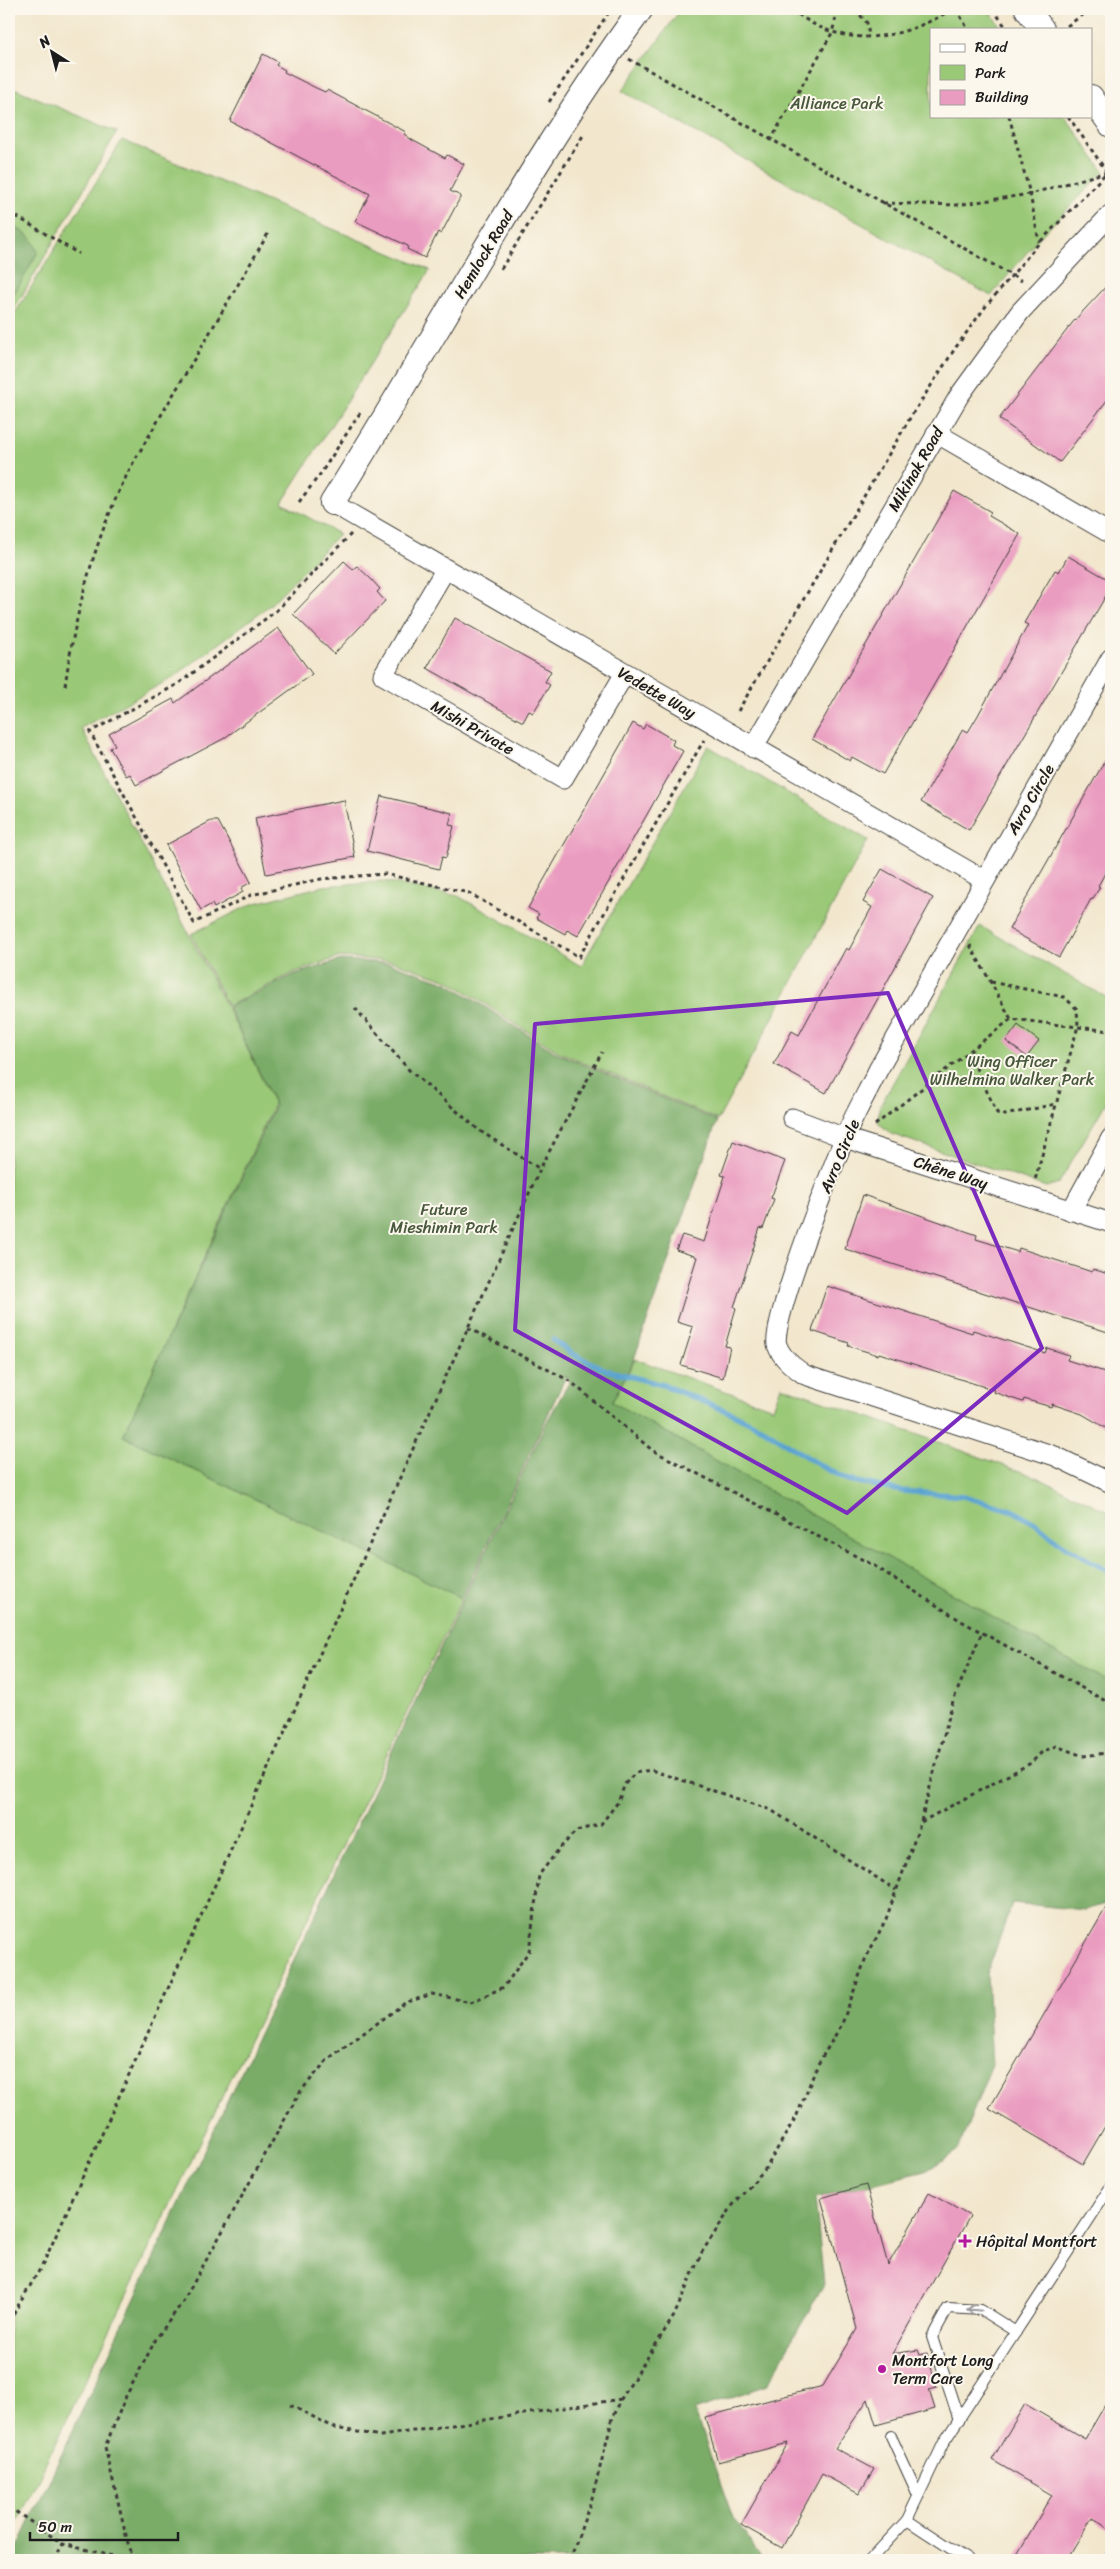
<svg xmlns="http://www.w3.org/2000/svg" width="1120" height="2569" viewBox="0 0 1120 2569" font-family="Sriracha,sans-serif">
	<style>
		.green { fill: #99c876; stroke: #5a7249 }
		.forest { fill: #7aac67; stroke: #4b6442 }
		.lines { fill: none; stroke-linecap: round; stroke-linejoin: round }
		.stream { stroke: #59a2d0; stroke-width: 5.5 }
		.building { fill: #ea9cc0 }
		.service-casing { stroke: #3c3a37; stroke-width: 12 }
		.minor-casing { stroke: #3c3a37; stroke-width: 21 }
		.tertiary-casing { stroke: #3c3a37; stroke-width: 26 }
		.path { stroke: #3c3a37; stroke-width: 3; stroke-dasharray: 4 4; stroke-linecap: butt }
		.service { stroke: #fff; stroke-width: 10 }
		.minor { stroke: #fff; stroke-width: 19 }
		.tertiary { stroke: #fff; stroke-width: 24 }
		.oneway { stroke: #999 }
		.marked { fill: none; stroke: #7b2cbf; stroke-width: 4; stroke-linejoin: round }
		.poi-dot { fill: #b5179e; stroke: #fbf7ec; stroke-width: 2 }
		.labels { text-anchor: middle; stroke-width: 4; stroke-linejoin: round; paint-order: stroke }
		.park-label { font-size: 16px; fill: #48583c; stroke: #fbf7ec }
		.street-label { font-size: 16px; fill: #1c1c1c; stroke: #fbf7ec }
		.poi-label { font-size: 16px; fill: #1c1c1c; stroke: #fbf7ec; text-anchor: start }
	</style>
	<rect width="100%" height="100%" fill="#fbf7ec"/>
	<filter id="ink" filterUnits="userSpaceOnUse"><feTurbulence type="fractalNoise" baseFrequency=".02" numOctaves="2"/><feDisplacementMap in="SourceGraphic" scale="10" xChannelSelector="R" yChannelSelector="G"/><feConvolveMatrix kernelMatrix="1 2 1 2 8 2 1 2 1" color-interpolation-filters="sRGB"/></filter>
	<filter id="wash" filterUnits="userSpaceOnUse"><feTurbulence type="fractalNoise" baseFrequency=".0096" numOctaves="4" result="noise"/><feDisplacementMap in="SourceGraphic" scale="20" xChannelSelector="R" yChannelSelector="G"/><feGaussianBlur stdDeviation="1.12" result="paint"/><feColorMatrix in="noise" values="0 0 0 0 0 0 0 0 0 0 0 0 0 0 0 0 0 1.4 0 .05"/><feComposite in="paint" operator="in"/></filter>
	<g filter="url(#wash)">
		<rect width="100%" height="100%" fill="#f2e7cd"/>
		<g class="green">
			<polygon points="681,9 988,9 1002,29 931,29 931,116 1065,116 1104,172 1038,239 991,296 622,91"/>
			<polygon points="9,86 117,132 9,318"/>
			<polygon points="122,140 430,270 282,503 339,534 270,605 174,677 81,728 227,1007 274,1104 123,1436 462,1598 9,2540 9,323"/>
			<polygon points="708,746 868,840 718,1120 557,1051 448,980 391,961 340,957 295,972 228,1006 191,934 252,904 323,886 384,881 458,896 581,966"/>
			<polygon points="980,926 1111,1000 1111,1094 1059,1183 1046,1187 891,1134 878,1122 879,1108"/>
			<polygon points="635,1359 773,1408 781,1386 1036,1477 1111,1513 1111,1683 612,1402"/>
		</g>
		<g class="forest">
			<polygon points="9,222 31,238 38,252 9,303"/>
			<polygon points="341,960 389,963 448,983 555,1052 717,1121 634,1359 612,1402 1111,1683 1111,1905 1108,1903 1085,1910 1012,1903 987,1974 992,2064 958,2150 926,2171 815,2198 824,2284 767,2385 694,2410 733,2518 763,2560 12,2560 545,1425 570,1381 566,1376 462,1598 123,1436 275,1105 228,1007 295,974"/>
		</g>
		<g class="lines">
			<polyline class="stream" points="553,1340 573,1354 606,1370 663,1385 729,1412 762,1428 819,1465 848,1480 902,1491 963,1496 1014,1511 1038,1525 1058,1542 1111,1573"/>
		</g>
		<g id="blocks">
			<g class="building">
				<polygon points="263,54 278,62 276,65 285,70 284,72 316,88 325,92 327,90 406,132 404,134 412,140 445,158 447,155 464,164 450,191 461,196 441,234 438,232 425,258 407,249 408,246 355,221 370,194 230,121"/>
				<polygon points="1111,281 1111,395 1060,462 999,419 1073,322"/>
				<polygon points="954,491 991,512 989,516 1020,534 883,774 852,757 850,761 812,739"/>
				<polygon points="1068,556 1111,581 1111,587 969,830 921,802 963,729 968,732 977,717 1028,625 1024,623 1055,570 1059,572"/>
				<polygon points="344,561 353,569 357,566 371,579 380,589 377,592 385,601 334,654 293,614"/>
				<polygon points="455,618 551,671 545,682 550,685 533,713 529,711 523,722 427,668"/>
				<polygon points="278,628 312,674 223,739 136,785 130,774 126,776 110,748 115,745 109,734 173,699 175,703"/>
				<polygon points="633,723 643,729 646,724 674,740 672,745 683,751 578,936 567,930 565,934 536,918 539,914 528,908"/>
				<polygon points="1111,750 1111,862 1098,886 1100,887 1092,900 1091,899 1059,957 1009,929"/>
				<polygon points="381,796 452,813 449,825 454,826 446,858 442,857 439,869 367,851"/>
				<polygon points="344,800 355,857 266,874 255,818"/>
				<polygon points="211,821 218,821 251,882 241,888 243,892 214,908 212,904 201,910 166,845"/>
				<polygon points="882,869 933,898 826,1093 774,1064 792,1031 799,1035 846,948 849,950 872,907 863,902"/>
				<polygon points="1018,1025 1039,1041 1027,1057 1006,1041"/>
				<polygon points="733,1141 785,1161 771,1198 774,1199 763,1229 760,1228 734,1307 736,1308 725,1346 730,1347 723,1378 681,1365 693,1327 677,1322 697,1257 676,1250 682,1235 704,1242 725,1176 721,1175"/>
				<polygon points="863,1195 977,1235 976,1239 1018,1252 1019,1248 1092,1272 1093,1269 1111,1275 1111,1333 845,1249"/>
				<polygon points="827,1286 972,1333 973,1330 1045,1353 1047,1348 1069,1355 1067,1360 1111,1374 1111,1431 1082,1414 1052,1404 1051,1407 1024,1399 1023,1402 993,1392 994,1390 879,1353 878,1355 848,1346 849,1343 812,1331"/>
				<polygon points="1111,1899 1111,2116 1083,2164 989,2109"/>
				<polygon points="866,2185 888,2265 929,2193 970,2216 892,2354 918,2350 920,2355 927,2353 937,2388 929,2390 935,2409 876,2425 868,2399 835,2448 874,2469 859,2494 822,2474 782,2548 741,2525 788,2443 718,2462 705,2417 823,2386 857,2329 821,2198"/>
				<polygon points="1111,2395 1111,2530 1092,2518 1067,2560 1014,2560 1052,2495 992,2460 1025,2404 1085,2439"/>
			</g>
		</g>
	</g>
	<g filter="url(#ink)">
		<use href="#blocks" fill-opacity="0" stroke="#3c3a37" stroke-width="1"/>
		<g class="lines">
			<defs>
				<g id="service">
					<polyline points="959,2420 932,2337 948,2308 981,2310 1016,2332"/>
					<polyline points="891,2436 918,2495"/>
					<polyline points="870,2560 907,2520"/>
					<polyline points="968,2560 907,2520 944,2442 1111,2186"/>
				</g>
				<g id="minor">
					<polyline points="936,433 1111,534"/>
					<polyline points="332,503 984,880"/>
					<polyline points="445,570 383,675 563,779 625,673"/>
					<path d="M1111,658L878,1070C867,1093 854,1115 844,1139C832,1169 770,1322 777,1345C782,1359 794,1367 805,1375L1055,1456L1111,1483"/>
					<polyline points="753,748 959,396 1020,312 1111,214"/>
					<polyline points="792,1118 845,1138 1111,1223"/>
					<polyline points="1071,1211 1111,1138"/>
				</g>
				<g id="tertiary">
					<polyline points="1027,9 1042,29"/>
					<polyline points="1091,97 1111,125"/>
					<path d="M332,503C436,339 526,166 641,9"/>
				</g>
			</defs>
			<use href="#service" class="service-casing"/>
			<use href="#minor" class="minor-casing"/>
			<use href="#tertiary" class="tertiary-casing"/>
			<g class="path">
				<path d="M792,9C840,51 902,41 952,9"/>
				<polyline points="855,9 867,23 869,36"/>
				<polyline points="956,9 968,29"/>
				<polyline points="993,9 1007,29"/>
				<polyline points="1067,26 1091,9"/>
				<polyline points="629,59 1022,281"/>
				<polyline points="549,102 611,9"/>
				<polyline points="1009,116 1030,194 1039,242"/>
				<polyline points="770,141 832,33 838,9"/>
				<polyline points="883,203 957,205 1030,194 1107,172 1111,177"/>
				<polyline points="9,212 79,254"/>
				<polyline points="501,269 584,134"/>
				<polyline points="299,502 321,473 360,413"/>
				<polyline points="351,534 276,611 178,684 90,732 194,923 251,895 321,879 385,874 469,893 579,957 704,740"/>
				<path d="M65,686C76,608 96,533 133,463L269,232"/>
				<polyline points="738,711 910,418 956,347 986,306 1039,243 1107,172 1068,116"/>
				<polyline points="970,945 1011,1019"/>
				<polyline points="991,982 1064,997 1077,1009 1078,1026 1035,1180"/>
				<polyline points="355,1008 409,1070 480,1131 540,1169"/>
				<polyline points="969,1053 997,1113 1005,1115 1056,1104"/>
				<polyline points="875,1125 1011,1019 1111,1031"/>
				<polyline points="468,1328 570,1381 652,1450 873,1565 963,1622 1111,1704"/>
				<polyline points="921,1821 953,1701 982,1632"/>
				<polyline points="9,2321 43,2264 540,1169 602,1052"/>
				<polyline points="290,2405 335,2428 381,2436 621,2399"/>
				<polyline points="9,2507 63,2544 129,2560"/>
				<polyline points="54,2560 63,2544"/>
				<polyline points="132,2560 105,2447 126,2396 156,2339 184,2300 300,2092 328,2059 405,2003 432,1994 471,2002 504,1987 529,1951 539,1875 559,1849 576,1831 601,1824 618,1802 625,1784 635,1773 651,1770 771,1810 896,1890"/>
				<polyline points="570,2560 592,2498 612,2421 621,2399 674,2316 702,2252 733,2205 766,2168 797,2115 818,2064 842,2024 865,1960 886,1919 921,1822 1031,1763 1042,1752 1056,1746 1083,1756 1107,1753 1111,1747"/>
				<polyline points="1102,2560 1110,2548"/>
			</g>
			<use href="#service" class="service"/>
			<use href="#minor" class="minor"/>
			<use href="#tertiary" class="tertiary"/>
		</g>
		<defs><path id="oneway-shaft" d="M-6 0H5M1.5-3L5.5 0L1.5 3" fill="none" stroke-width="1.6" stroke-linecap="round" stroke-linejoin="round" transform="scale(1.25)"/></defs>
		<use class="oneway" href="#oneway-shaft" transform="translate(974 2310) rotate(-174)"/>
	</g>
	<path class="marked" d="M888,993L1042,1348L847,1513L515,1330L535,1024Z"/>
	<g class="poi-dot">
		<path d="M962.5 2233.5h5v5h5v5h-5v5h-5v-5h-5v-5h5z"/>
		<circle cx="882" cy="2369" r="5"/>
	</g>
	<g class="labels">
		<g class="park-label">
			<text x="837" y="109">Alliance Park</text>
			<text x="1012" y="1067">Wing Officer<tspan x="1012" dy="18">Wilhelmina Walker Park</tspan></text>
			<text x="444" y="1215">Future<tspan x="444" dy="18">Mieshimin Park</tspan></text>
		</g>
		<g class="street-label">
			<text transform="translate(483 254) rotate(-59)" y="6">Hemlock Road</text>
			<text transform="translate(915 469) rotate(-60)" y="6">Mikinak Road</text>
			<text transform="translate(657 692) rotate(30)" y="6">Vedette Way</text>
			<text transform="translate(473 727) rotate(30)" y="6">Mishi Private</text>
			<text transform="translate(1030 799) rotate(-60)" y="6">Avro Circle</text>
			<text transform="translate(839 1156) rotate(-67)" y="6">Avro Circle</text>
			<text transform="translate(951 1172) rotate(18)" y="6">Chêne Way</text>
		</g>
		<g class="poi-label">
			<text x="976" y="2247">Hôpital Montfort</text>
			<text x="892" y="2366">Montfort Long<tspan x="892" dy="18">Term Care</tspan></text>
		</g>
	</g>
	<rect width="1120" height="2569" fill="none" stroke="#fbf7ec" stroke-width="30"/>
	<rect x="930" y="28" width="162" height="90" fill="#fbf7ec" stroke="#a29f99"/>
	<rect x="940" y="44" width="25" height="8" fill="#ffffff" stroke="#a29f99"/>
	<text x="975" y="52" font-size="15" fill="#1c1c1c">Road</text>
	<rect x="940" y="65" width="25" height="15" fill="#99c876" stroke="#a29f99"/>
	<text x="975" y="78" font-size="15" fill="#1c1c1c">Park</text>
	<rect x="940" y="90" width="25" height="15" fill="#ea9cc0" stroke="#a29f99"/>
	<text x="975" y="102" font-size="15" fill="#1c1c1c">Building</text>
	<g transform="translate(52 52) rotate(324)" stroke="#fbf7ec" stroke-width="4" paint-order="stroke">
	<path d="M0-4L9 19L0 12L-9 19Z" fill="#1c1c1c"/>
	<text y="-8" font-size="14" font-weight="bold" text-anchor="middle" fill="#1c1c1c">N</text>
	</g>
	<path d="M30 2532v8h148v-8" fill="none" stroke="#1c1c1c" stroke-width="2.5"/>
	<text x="38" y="2532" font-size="15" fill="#1c1c1c" stroke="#fbf7ec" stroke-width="4" paint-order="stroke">50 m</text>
</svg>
